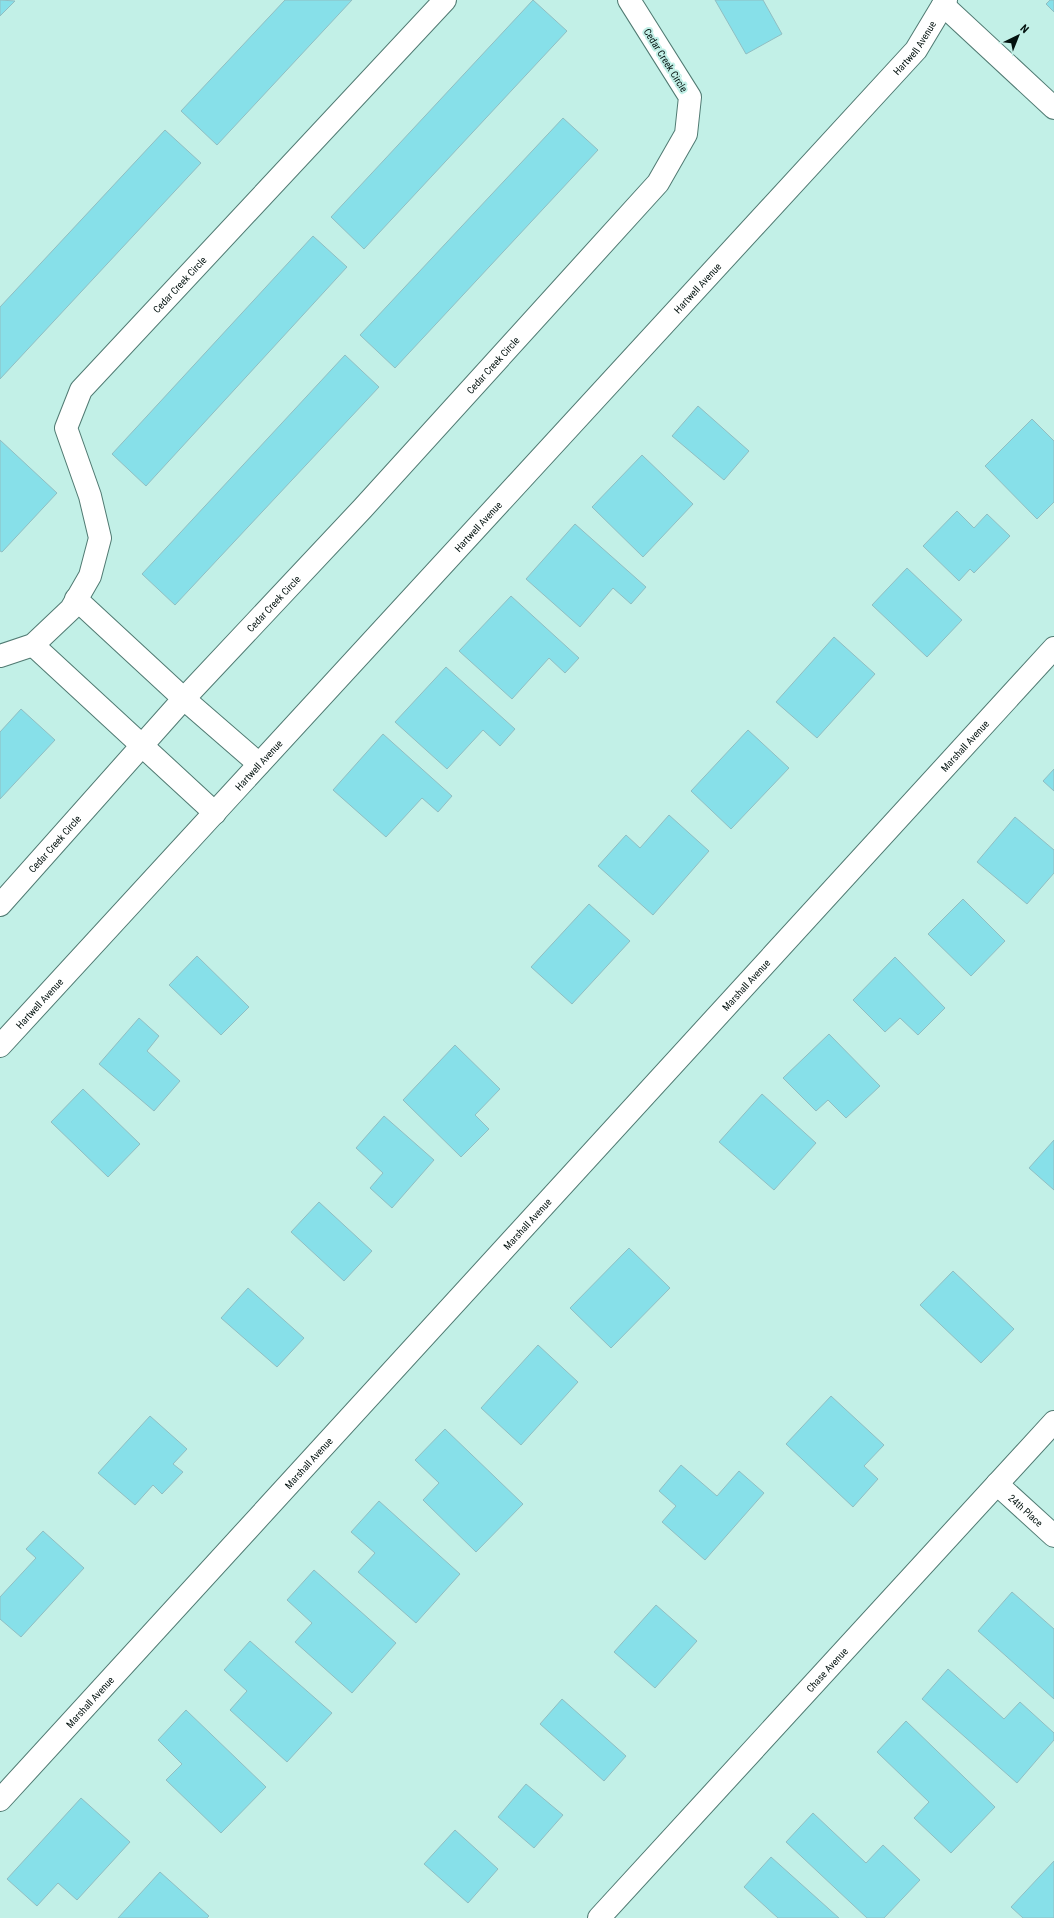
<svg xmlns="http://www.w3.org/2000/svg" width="1054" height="1918" viewBox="0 0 1054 1918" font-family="'Roboto Condensed',sans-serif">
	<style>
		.building { fill: #87e0e9; stroke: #90bec2 }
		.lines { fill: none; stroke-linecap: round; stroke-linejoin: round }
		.minor-casing { stroke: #507a72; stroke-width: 24 }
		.minor { stroke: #fff; stroke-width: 22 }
		.labels { text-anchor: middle; stroke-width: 4; stroke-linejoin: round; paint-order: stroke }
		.street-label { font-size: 10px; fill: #03120f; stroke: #c2f0e7 }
	</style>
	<rect width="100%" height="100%" fill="#c2f0e7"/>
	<g class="building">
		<polygon points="0,0 15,1 0,16"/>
		<polygon points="285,0 352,0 217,145 181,111"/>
		<polygon points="533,0 567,31 364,249 331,217"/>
		<polygon points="715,0 763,0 782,34 746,54"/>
		<polygon points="1050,0 1054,0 1054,12 1046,4"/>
		<polygon points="563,118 598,150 395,368 360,335"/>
		<polygon points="165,130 201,163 0,379 0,307"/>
		<polygon points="313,236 347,267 146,486 112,454"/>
		<polygon points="345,355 379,387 175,605 142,574"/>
		<polygon points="698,406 749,451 724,480 672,436"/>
		<polygon points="1032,419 1054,441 1054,502 1037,519 985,466"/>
		<polygon points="0,440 57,493 2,552 0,551"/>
		<polygon points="642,455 693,504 643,557 592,507"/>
		<polygon points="957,511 974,528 987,514 1010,536 974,573 970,569 959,581 923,546"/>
		<polygon points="575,524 646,587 631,604 613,588 580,627 526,579"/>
		<polygon points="907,568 962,620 927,657 872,605"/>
		<polygon points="511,596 579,658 565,673 549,658 512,699 459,651"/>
		<polygon points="834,637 875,674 817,738 776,702"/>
		<polygon points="446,667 515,729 500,746 483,730 447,769 395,722"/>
		<polygon points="21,709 55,740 0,799 0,732"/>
		<polygon points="748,730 789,768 731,829 691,791"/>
		<polygon points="383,734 452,796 438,812 422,798 386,837 333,790"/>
		<polygon points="1054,769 1054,791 1043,781"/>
		<polygon points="669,815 709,851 653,915 598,866 626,835 640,848"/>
		<polygon points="1015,817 1054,850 1054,873 1027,904 977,862"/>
		<polygon points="963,899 1005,941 971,976 928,934"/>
		<polygon points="589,904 630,941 572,1004 531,967"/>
		<polygon points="197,956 249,1007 221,1035 169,985"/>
		<polygon points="895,957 945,1008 918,1035 900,1018 885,1032 853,1000"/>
		<polygon points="139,1018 159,1036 147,1051 180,1081 154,1111 99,1064"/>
		<polygon points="829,1034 880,1086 846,1118 828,1100 816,1111 783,1078"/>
		<polygon points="455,1045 500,1089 475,1115 489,1129 461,1157 403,1100"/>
		<polygon points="83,1089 140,1144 108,1177 51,1122"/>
		<polygon points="762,1094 816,1143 774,1190 719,1142"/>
		<polygon points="384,1116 434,1160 392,1208 370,1188 383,1173 356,1148"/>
		<polygon points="1054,1140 1054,1190 1029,1168"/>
		<polygon points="319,1202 372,1251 344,1281 291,1232"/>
		<polygon points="629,1248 670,1288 611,1348 570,1308"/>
		<polygon points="953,1271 1014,1329 981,1363 920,1305"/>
		<polygon points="248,1288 304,1338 277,1367 221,1318"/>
		<polygon points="538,1345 578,1382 521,1445 481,1408"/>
		<polygon points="831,1396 884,1445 864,1466 878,1479 853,1507 786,1444"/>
		<polygon points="150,1416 187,1449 173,1464 183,1472 162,1494 153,1485 135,1505 98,1473"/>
		<polygon points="445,1429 523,1504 476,1552 423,1500 439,1483 415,1460"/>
		<polygon points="681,1465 717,1496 739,1471 764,1493 705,1560 662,1522 676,1506 659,1491"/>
		<polygon points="379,1501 460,1574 416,1623 358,1572 375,1553 351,1532"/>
		<polygon points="43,1531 84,1568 21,1637 0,1619 0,1597 36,1558 26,1549"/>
		<polygon points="314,1570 396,1643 352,1693 295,1642 312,1623 287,1600"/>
		<polygon points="1012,1592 1054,1629 1054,1699 978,1631"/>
		<polygon points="656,1605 697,1641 655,1688 614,1652"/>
		<polygon points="250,1641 332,1713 287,1762 230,1710 247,1691 224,1670"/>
		<polygon points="948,1669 1004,1719 1020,1702 1054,1733 1054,1740 1017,1783 922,1699"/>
		<polygon points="562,1699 626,1756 604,1781 540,1724"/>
		<polygon points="186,1710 266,1787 221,1833 166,1780 182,1764 158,1740"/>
		<polygon points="906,1721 995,1807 951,1853 914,1818 929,1802 877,1752"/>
		<polygon points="526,1784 563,1815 534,1848 498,1817"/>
		<polygon points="81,1798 130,1842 77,1900 58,1883 37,1906 7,1879"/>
		<polygon points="813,1813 866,1863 883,1845 920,1880 884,1918 867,1918 786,1842"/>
		<polygon points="455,1830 498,1869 468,1903 424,1864"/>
		<polygon points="771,1857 839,1918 778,1918 744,1887"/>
		<polygon points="1054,1861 1054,1918 1023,1918 1011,1907"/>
		<polygon points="160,1872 209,1916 207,1918 118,1918"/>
	</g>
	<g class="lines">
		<defs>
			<g id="minor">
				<polyline points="943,5 1054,108"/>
				<polyline points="76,599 183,698 259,764"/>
				<polyline points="33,645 215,813"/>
				<path id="s1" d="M0,656L33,645L71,609L90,576L100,538L90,496L66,428L81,390L445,0"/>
				<path id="s2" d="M0,905L178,705L363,508L658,183L686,134L690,97L629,0"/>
				<path id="s3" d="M0,1046L916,50L946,0"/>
				<path id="s4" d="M997,1484L1054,1536"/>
				<path id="s5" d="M0,1800L1054,648"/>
				<path id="s6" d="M599,1918L1054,1422"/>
			</g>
		</defs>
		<use href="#minor" class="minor-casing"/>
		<use href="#minor" class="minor"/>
	</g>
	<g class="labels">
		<g class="street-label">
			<text dy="4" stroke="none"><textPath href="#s3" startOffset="1354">Hartwell Avenue</textPath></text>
			<text transform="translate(666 60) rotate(58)" y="4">Cedar Creek Circle</text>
			<text dy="4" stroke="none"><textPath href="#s1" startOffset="465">Cedar Creek Circle</textPath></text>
			<text dy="4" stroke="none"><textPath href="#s3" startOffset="1030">Hartwell Avenue</textPath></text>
			<text dy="4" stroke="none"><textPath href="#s2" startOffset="731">Cedar Creek Circle</textPath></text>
			<text dy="4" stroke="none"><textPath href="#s3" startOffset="706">Hartwell Avenue</textPath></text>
			<text dy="4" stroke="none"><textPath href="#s2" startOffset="407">Cedar Creek Circle</textPath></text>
			<text dy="4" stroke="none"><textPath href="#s5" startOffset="1429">Marshall Avenue</textPath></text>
			<text dy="4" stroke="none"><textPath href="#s3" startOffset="382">Hartwell Avenue</textPath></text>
			<text dy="4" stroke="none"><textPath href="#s2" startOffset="82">Cedar Creek Circle</textPath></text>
			<text dy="4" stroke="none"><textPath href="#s5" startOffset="1105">Marshall Avenue</textPath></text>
			<text dy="4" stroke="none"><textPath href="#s3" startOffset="58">Hartwell Avenue</textPath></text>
			<text dy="4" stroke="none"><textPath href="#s5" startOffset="781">Marshall Avenue</textPath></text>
			<text dy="4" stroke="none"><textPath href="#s5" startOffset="457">Marshall Avenue</textPath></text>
			<text dy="4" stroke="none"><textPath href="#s4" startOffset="39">24th Place</textPath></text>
			<text dy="4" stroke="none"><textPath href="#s6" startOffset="337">Chase Avenue</textPath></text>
			<text dy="4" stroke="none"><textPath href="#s5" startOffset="133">Marshall Avenue</textPath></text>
		</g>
	</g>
	<g transform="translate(1018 36) rotate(43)" stroke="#c2f0e7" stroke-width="3" paint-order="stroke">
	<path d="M0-3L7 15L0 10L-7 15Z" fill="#03120f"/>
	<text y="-6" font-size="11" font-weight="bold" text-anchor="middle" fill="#03120f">N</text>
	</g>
</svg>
